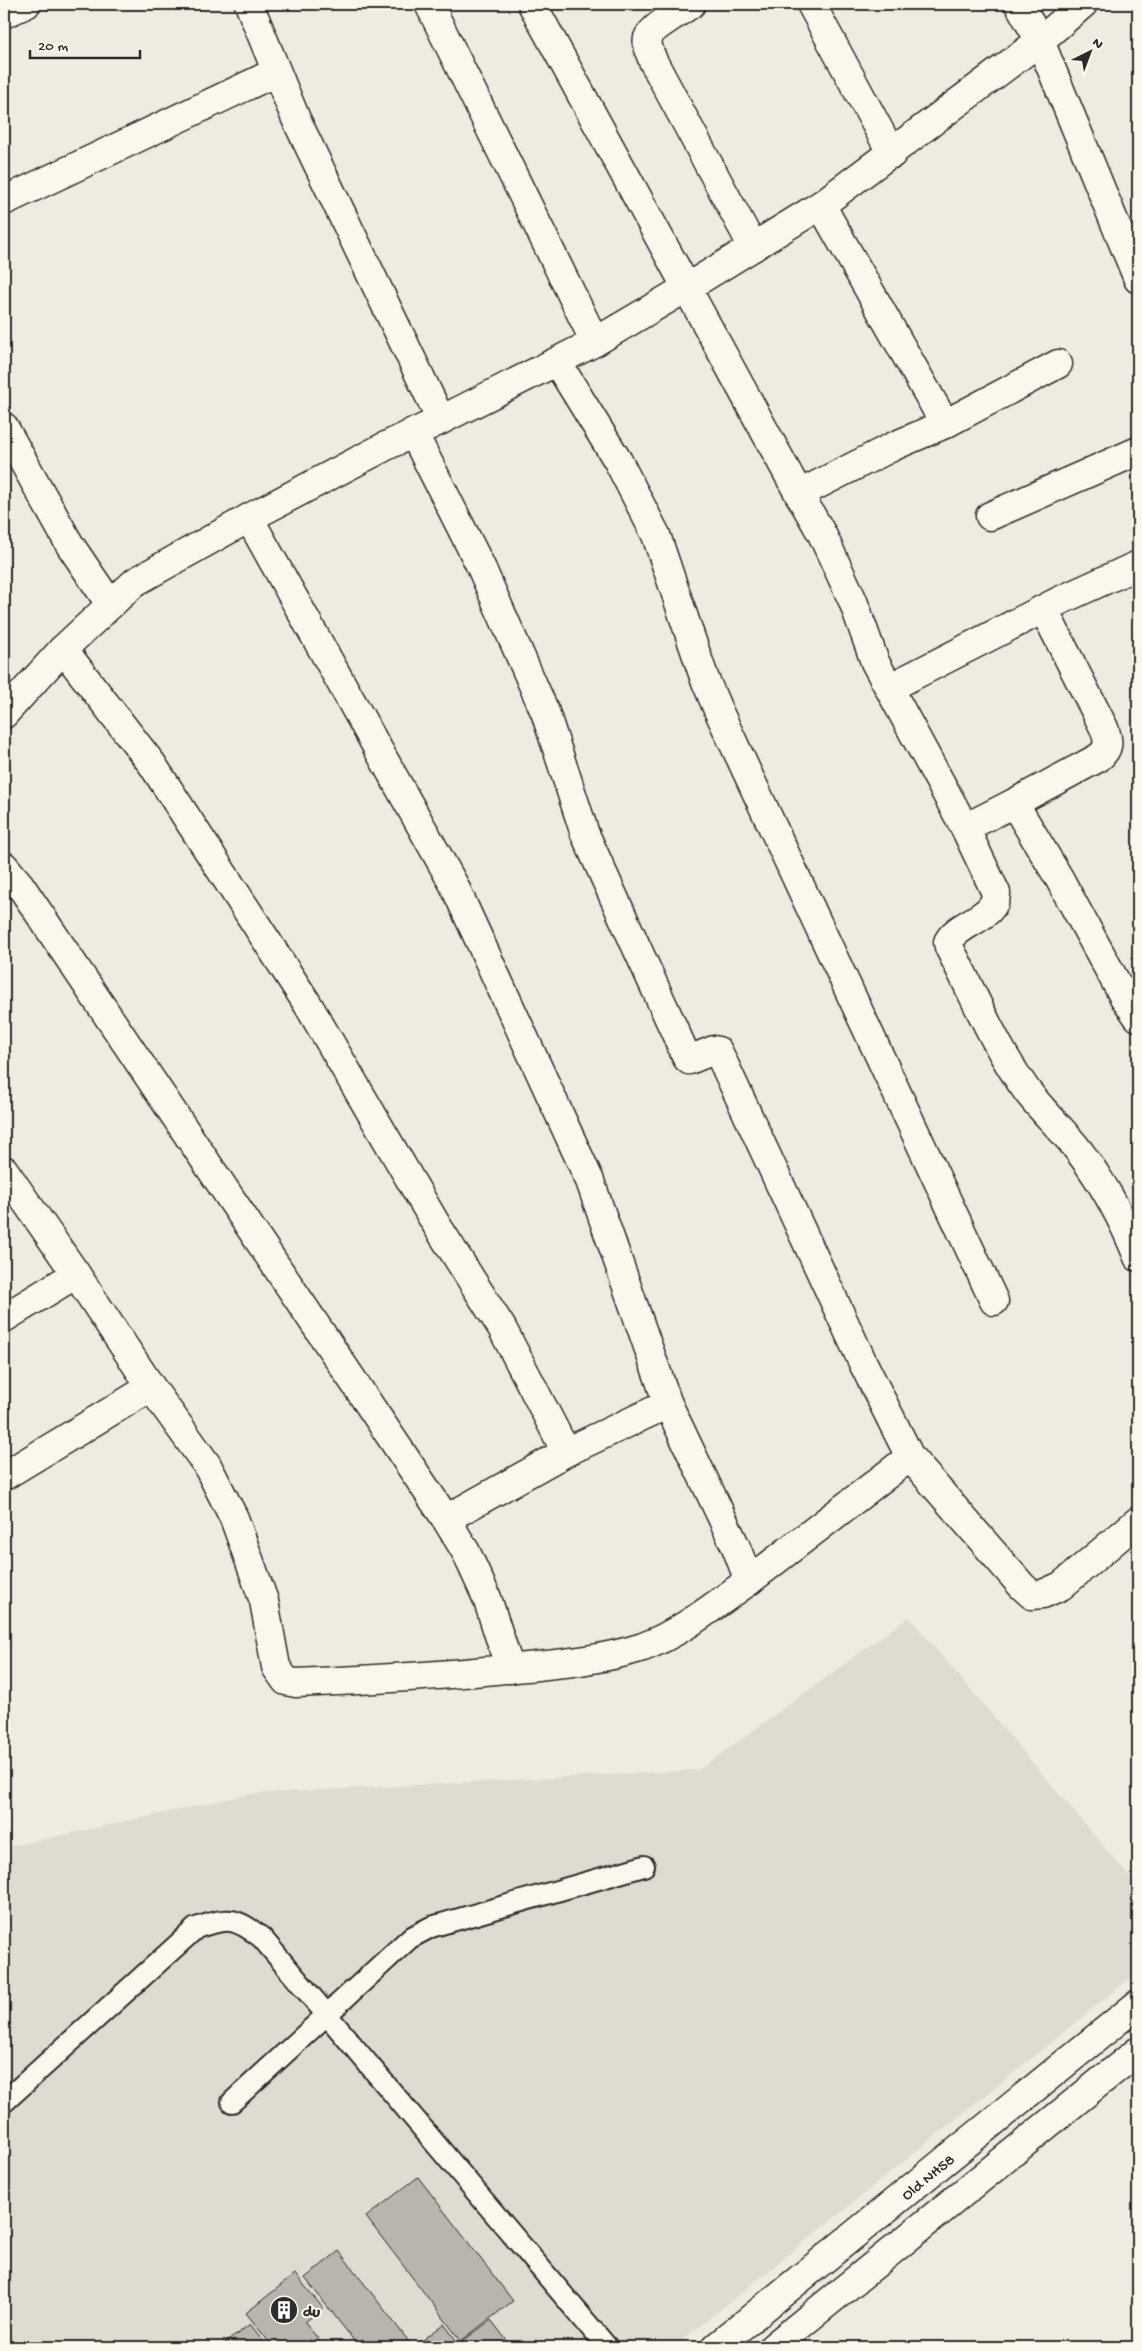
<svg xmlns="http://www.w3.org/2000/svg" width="1142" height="2351" viewBox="0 0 1142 2351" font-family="'Gochi Hand',sans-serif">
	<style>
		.built { fill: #dedbd1 }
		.building { fill: #b8b5ae; stroke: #2b2b2b }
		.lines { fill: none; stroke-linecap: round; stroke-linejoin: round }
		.service-casing { stroke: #2b2b2b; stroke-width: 24 }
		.minor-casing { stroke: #2b2b2b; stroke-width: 31 }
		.tertiary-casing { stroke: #2b2b2b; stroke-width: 31 }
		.primary-casing { stroke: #2b2b2b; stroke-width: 31 }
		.service { stroke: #fbf7ec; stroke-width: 20 }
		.minor { stroke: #fbf7ec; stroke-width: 28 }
		.tertiary { stroke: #fbf7ec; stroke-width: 28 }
		.primary { stroke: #fbf7ec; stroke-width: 28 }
		.labels { text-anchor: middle; stroke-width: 4; stroke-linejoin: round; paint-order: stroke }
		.street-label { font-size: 16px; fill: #2b2b2b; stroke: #fbf7ec }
		.poi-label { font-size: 16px; font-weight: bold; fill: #2b2b2b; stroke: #fbf7ec; text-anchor: start }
	</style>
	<rect width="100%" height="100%" fill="#eeebe0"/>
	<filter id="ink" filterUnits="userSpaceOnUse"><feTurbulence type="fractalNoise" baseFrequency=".02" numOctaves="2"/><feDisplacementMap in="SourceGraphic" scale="10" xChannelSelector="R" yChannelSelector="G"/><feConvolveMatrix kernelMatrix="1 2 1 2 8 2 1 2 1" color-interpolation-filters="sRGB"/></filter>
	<g filter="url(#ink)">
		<polygon class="built" points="909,1617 1138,1887 1138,1972 674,2347 4,2347 4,1848 251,1794 699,1770"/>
		<g class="building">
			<polygon points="418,2177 513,2301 461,2341 366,2217"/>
			<polygon points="339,2251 410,2343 404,2347 359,2347 305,2278"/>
			<polygon points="295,2274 323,2308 305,2322 324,2347 273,2347 246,2313"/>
			<polygon points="491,2320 512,2347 414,2347 444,2324 459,2344"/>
			<polygon points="250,2324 268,2347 220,2347"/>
		</g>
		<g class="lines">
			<defs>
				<g id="service">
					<path d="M4,2102L196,1928C228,1917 235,1917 262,1938L607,2347"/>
					<polyline points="232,2102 410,1938 431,1927 644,1866"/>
				</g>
				<g id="minor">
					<polyline points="249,4 296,119 441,420"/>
					<polyline points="429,4 595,342"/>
					<polyline points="532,4 799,494"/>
					<path d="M691,4C681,11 651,28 648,38C646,46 651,55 653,61L753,247"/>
					<polyline points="811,4 892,154"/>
					<polyline points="1019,4 1040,41 1138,279"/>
					<polyline points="4,14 26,4"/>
					<polyline points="4,201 276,72"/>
					<polyline points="821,205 945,424 1058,364"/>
					<polyline points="557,362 618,461 656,535 704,677 718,710 994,1301"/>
					<polyline points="945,424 894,446 799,494 822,534 853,601 875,662 965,828 1014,803 1059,878 1124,997 1138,1017"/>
					<polyline points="4,427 70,545 110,604"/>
					<polyline points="413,432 481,567 545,712 585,834 687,1058 689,1060 714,1050 718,1051 864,1365 910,1457"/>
					<polyline points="990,516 1138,451"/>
					<polyline points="249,518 454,885 590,1181 668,1404"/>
					<polyline points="63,649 152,764 307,1003 436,1224 502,1328 566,1452"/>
					<polyline points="889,688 1061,600 1138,565"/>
					<path d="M1014,803L1098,758C1110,749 1109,741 1104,728L1044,610"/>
					<path d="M965,828L996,893C997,918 958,922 948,942L949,947C974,995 995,1047 1027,1091C1043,1112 1063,1130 1079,1151C1104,1184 1123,1219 1138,1257"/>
					<polyline points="4,866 20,885 446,1519 466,1552 487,1598 510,1669"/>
					<polyline points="4,1170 76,1274"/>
					<path d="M4,1318L76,1274L151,1387L207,1465L234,1518L264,1601L276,1667L286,1681L296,1683C370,1680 443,1676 516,1668C558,1664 603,1660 643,1647C681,1633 716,1604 749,1581"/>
					<polyline points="4,1476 151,1387"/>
					<polyline points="446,1519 566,1452 668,1404 736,1547 749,1581 910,1457 1022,1586 1032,1595 1043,1594 1061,1586 1138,1521"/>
				</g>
				<polyline id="tertiary" points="4,714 63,649 135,582 249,518 386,446 441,420 595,342 688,287 821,205 1040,41 1083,4"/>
				<g id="primary">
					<polyline points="716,2347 1138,2004"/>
					<polyline points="773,2347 1138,2051"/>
				</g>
			</defs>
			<use href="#service" class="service-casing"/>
			<use href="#minor" class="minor-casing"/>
			<use href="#tertiary" class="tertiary-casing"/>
			<use href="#primary" class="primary-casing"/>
			<use href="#service" class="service"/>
			<use href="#minor" class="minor"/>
			<use href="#tertiary" class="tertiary"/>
			<use href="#primary" class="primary"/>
		</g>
	</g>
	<defs>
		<symbol id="building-disc" viewBox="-11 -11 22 22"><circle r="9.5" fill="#2b2b2b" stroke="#fbf7ec"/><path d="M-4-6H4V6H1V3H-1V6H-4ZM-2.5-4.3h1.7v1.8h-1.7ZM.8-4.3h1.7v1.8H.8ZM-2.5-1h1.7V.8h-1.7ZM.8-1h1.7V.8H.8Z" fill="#fff"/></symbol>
	</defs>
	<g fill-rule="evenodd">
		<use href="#building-disc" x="268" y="2294" width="32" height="32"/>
	</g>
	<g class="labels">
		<g class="street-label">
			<text transform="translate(927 2176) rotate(-39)" y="6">Old NH58</text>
		</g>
		<g class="poi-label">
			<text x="303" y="2316">du</text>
		</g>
	</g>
	<rect width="1142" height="2351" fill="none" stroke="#fbf7ec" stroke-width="20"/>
	<rect x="10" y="10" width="1122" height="2331" fill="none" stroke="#2b2b2b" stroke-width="2" filter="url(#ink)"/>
	<g transform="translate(1090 52) rotate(42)" stroke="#fbf7ec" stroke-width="4" paint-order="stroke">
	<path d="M0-4L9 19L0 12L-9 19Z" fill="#2b2b2b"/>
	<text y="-8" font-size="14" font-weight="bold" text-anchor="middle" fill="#2b2b2b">N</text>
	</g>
	<path d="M30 50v8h110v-8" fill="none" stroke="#2b2b2b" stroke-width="2.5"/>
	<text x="38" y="50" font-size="15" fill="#2b2b2b" stroke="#fbf7ec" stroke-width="4" paint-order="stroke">20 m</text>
</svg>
